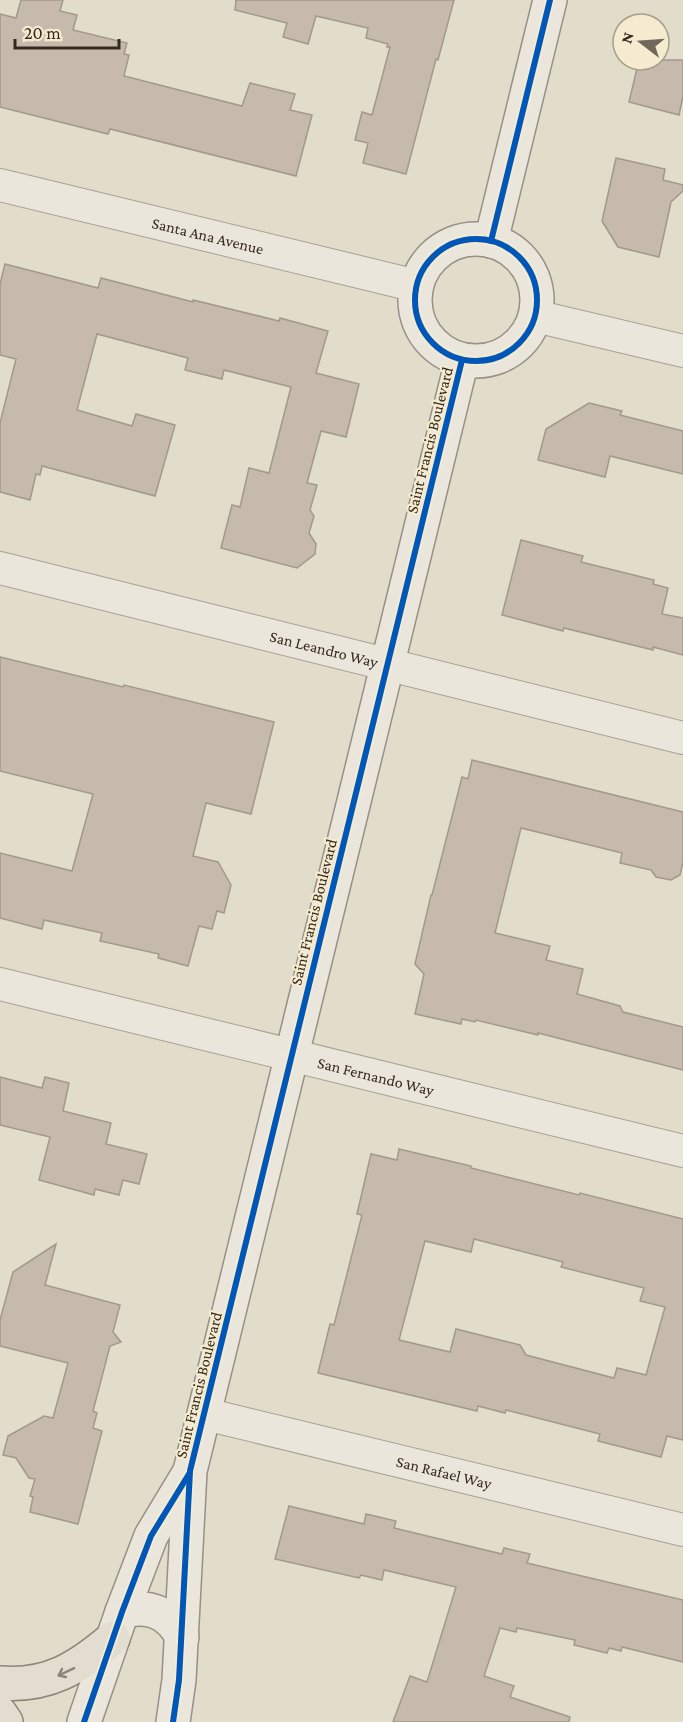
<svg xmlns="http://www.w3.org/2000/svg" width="683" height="1722" viewBox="0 0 683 1722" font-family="'Crimson Pro',serif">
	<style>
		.building { fill: #c6baac; stroke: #a2988b; stroke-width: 1.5; fill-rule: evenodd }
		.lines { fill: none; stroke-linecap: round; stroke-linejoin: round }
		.minor-casing { stroke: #a7a195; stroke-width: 34 }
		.secondary-casing { stroke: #979085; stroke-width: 36 }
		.primary-casing { stroke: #8d867b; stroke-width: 36 }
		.minor { stroke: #eae6dc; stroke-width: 32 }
		.secondary { stroke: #eae6dc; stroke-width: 33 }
		.primary { stroke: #e2ddce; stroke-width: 33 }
		.cycleway-casing { stroke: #f4ebd1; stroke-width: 10 }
		.cycleway { stroke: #0057b8; stroke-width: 6 }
		.oneway { stroke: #8c8476 }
		.labels { text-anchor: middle; stroke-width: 4.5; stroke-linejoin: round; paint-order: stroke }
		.street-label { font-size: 16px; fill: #352a1d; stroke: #f4ebd1 }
	</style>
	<rect width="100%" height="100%" fill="#e2dccb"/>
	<g class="building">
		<polygon points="21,0 63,0 60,11 77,15 73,30 127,43 124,54 129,55 124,76 242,106 250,83 295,94 290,110 312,115 296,176 110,129 108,134 0,107 0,14 16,18"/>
		<polygon points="236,0 454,0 438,60 436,59 406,174 363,163 368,143 355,140 362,112 372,115 390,47 387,47 388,44 366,38 368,28 316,16 308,44 283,37 287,23 235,10"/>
		<polygon points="639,60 683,60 683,96 679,115 629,102"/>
		<polygon points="616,158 665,169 663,180 683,185 683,191 671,202 659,257 618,247 602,221"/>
		<polygon points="5,264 98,288 101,278 193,302 193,300 279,321 280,318 328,331 316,373 359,384 346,437 321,431 307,483 317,485 310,510 314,516 309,533 316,544 315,554 297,568 221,548 232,505 240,507 249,468 269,473 291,387 224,370 222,379 185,370 188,358 97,334 77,410 132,426 136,414 175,425 155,496 42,466 40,475 36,474 30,500 0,492 0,423 16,359 0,355 0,284"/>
		<polygon points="589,403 622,411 620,415 683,431 683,474 610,456 605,477 538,460 546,429"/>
		<polygon points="521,540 583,556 581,562 654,580 653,584 668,588 662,614 683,618 683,655 653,647 653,650 564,628 563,631 502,615"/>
		<polygon points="0,657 123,687 124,685 274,722 251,814 206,803 193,856 218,862 231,885 224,913 217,911 212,929 199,926 188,966 158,958 159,954 100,941 102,933 44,920 42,929 0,918 0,853 72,871 93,794 0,771"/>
		<polygon points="472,760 683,812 683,862 680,875 671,880 656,877 651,870 620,863 622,853 521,828 495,933 550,946 546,960 583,969 577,994 620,1006 623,1012 683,1027 683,1070 538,1033 538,1035 476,1020 475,1022 462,1019 461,1024 415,1014 424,974 415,964 431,895 432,895 462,777 468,779"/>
		<polygon points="0,1077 42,1088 45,1077 69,1083 63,1111 111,1123 106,1144 147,1154 139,1184 123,1180 119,1195 95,1189 94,1195 39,1180 50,1137 0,1125"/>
		<path d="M399,1149L471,1166V1168L579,1195L580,1193L683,1219V1440L667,1436L661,1457L598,1441L600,1434L506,1410L505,1413L478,1406L477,1411L318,1373L330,1324L334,1325L362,1215L357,1214L371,1154L397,1160ZM474,1239L563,1262L561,1267L644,1288L640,1301L665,1307L646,1375L617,1368L614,1378L526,1355L520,1345L456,1329L450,1352L399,1340L425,1241L471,1252Z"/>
		<polygon points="56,1244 45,1285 120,1305 113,1332 121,1342 110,1346 93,1411 97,1413 93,1428 102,1431 78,1524 30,1512 33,1497 30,1496 35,1479 29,1478 16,1458 3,1455 8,1436 44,1416 53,1418 68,1363 0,1346 0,1320 13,1272"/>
		<polygon points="289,1506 364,1524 366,1514 396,1521 394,1528 502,1554 504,1548 530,1554 527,1563 683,1600 683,1662 622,1647 621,1651 609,1648 607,1653 574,1645 575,1640 517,1628 516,1632 500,1628 484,1676 514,1686 510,1697 570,1717 569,1722 393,1722 410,1676 427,1682 456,1587 384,1570 382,1580 361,1575 359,1578 275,1559"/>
	</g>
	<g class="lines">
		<defs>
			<g id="minor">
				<path id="s1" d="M0,185L417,286"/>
				<polyline points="535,316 683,351"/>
				<path id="s2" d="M0,568L683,738"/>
				<path id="s3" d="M0,984L683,1151"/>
				<path id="s4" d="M205,1414L683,1530"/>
			</g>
			<g id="secondary">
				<circle cx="476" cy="300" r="61"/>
				<polyline points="491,241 550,0"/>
				<path d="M122,1612C148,1604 169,1612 182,1637"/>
				<polyline points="84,1722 122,1612 151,1536 189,1473"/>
				<polyline points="173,1722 179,1680 190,1471 462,360"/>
			</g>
			<g id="primary">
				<path d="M0,1683C48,1687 78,1668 113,1638"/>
				<polyline points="0,1713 6,1722"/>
			</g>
		</defs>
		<use href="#minor" class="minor-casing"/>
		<use href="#secondary" class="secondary-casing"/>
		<use href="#primary" class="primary-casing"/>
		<use href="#minor" class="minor"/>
		<use href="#secondary" class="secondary"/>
		<use href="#primary" class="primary"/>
		<defs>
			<g id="cycleway">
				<circle cx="476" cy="300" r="61"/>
				<polyline points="491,241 550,0"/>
				<polyline points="84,1722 122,1612 151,1536 189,1474"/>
				<polyline points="173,1722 179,1680 190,1471 462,360"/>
			</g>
		</defs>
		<use href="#cycleway" class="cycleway-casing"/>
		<use href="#cycleway" class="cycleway"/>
	</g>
	<defs><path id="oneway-shaft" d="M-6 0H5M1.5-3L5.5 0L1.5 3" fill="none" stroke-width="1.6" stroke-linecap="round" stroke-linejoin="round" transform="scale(1.5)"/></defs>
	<use class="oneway" href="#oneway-shaft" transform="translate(66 1672) rotate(154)"/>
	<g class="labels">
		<g class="street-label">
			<text dy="6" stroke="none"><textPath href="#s1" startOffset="214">Santa Ana Avenue</textPath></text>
			<text transform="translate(429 440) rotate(-76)" y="6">Saint Francis Boulevard</text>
			<text dy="6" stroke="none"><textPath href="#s2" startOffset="334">San Leandro Way</textPath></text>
			<text transform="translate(313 912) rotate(-76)" y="6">Saint Francis Boulevard</text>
			<text dy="6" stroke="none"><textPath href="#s3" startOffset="387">San Fernando Way</textPath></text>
			<text transform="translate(198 1385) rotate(-76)" y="6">Saint Francis Boulevard</text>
			<text dy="6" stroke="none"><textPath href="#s4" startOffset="246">San Rafael Way</textPath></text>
		</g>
	</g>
	<g transform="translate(641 42) rotate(287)"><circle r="28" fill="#f4ebd1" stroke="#a89e89" stroke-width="1.5"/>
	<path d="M0-4.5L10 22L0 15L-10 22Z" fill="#72685a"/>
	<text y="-9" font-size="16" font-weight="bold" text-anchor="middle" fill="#352a1d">N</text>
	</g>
	<path d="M15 39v9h104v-9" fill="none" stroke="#352a1d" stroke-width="3"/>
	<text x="24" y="39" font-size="18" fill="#352a1d" stroke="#f4ebd1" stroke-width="4.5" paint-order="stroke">20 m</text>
</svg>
